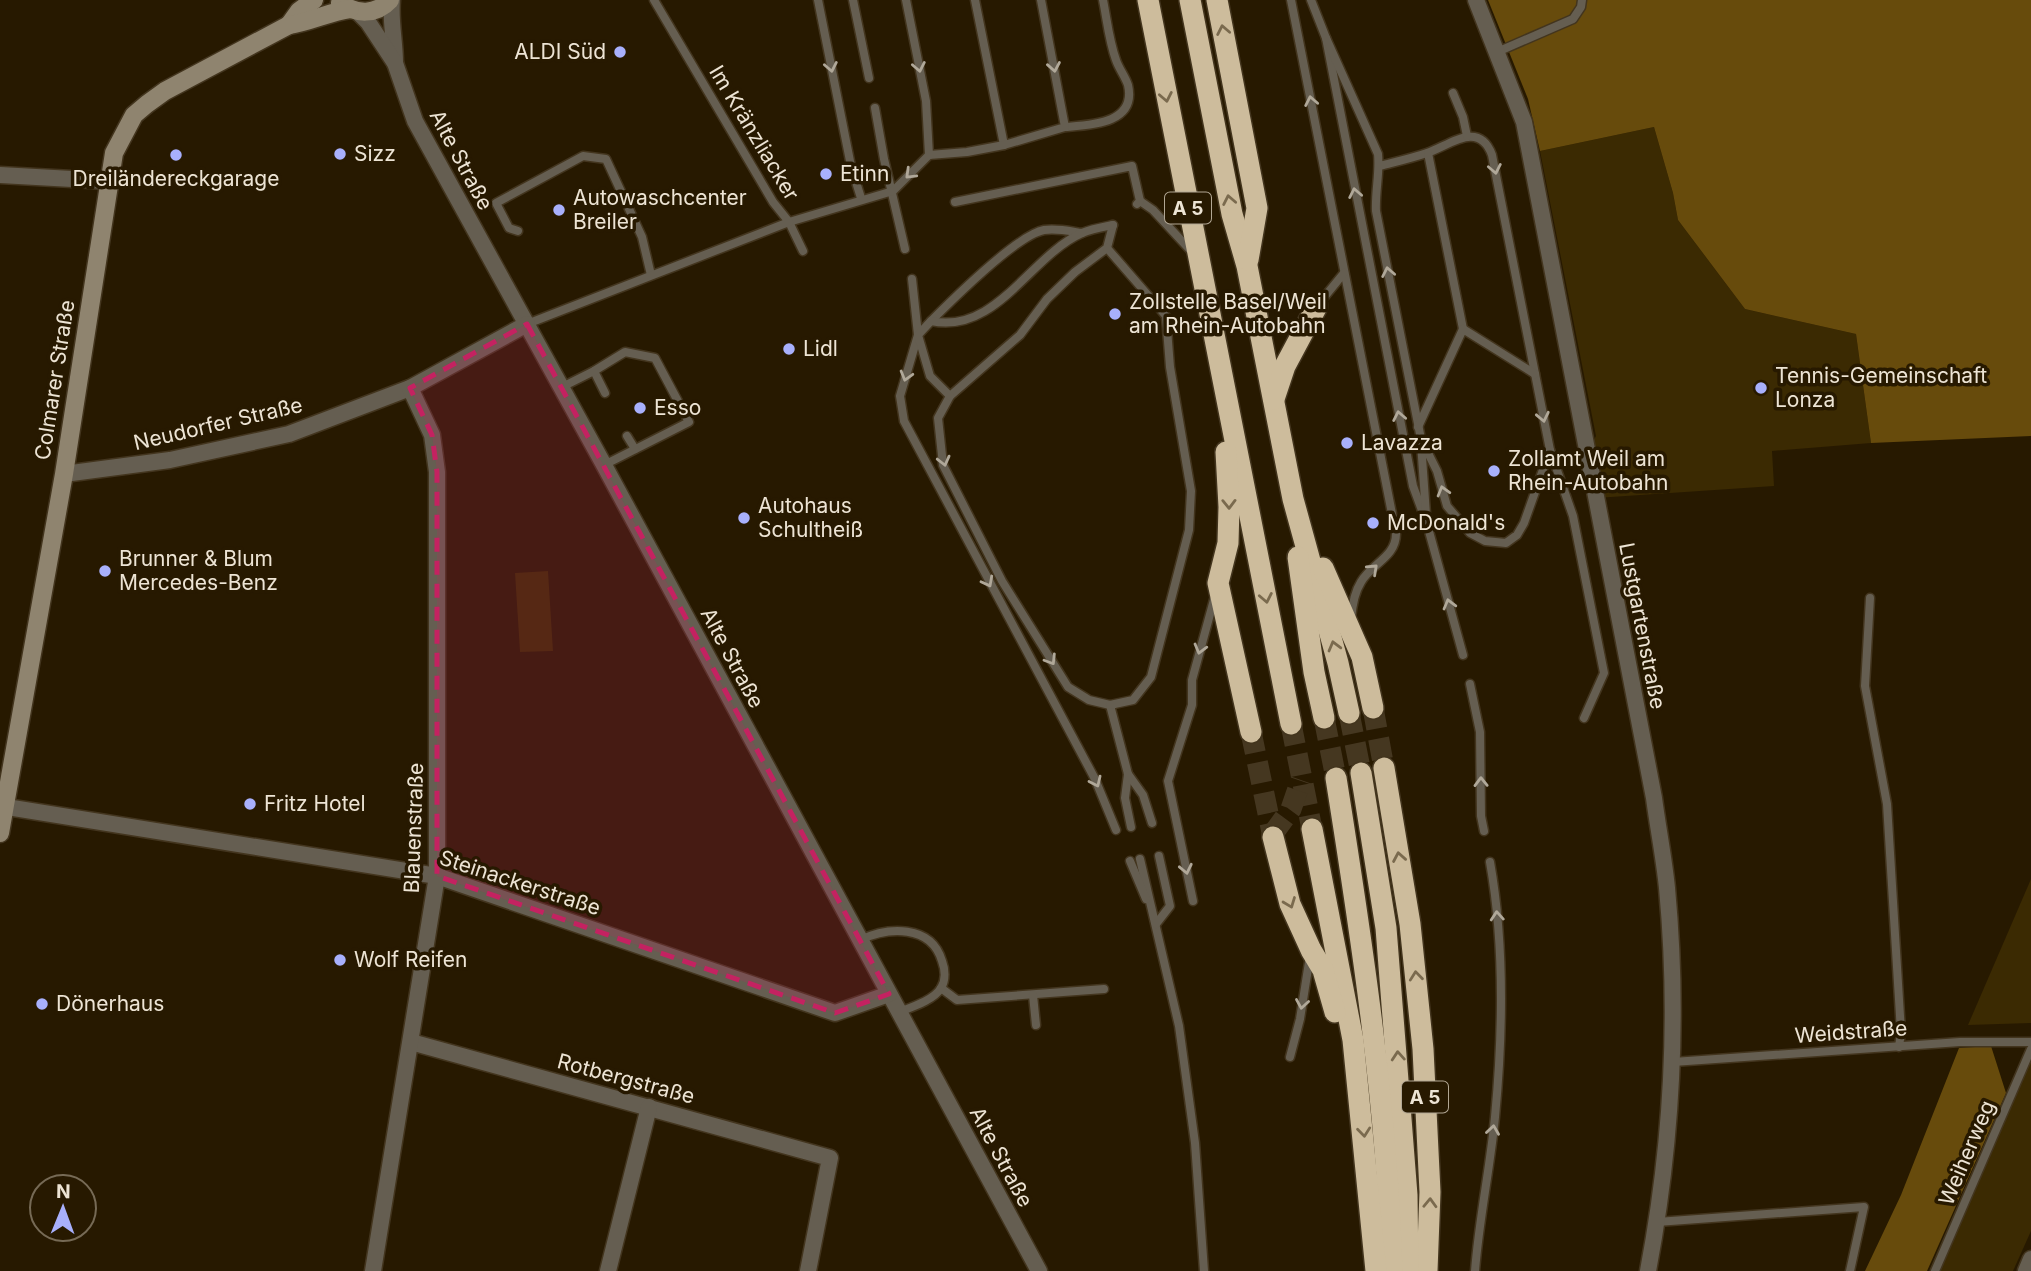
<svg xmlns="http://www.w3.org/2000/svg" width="2031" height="1271" viewBox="0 0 2031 1271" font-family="Inter,sans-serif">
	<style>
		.green { fill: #3b2a02 }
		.forest { fill: #674b0c }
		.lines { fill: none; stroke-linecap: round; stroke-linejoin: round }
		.motorway-tunnel { stroke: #453720; stroke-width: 21; stroke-dasharray: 21 10; stroke-linecap: butt }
		.service-casing { stroke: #43351e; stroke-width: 11 }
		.minor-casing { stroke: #43351e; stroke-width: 19 }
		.secondary-casing { stroke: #43351e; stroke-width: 21 }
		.motorway-casing { stroke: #43351e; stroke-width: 24 }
		.service { stroke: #655e51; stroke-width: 8 }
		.minor { stroke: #655e51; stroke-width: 16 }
		.secondary { stroke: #8f846f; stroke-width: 18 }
		.motorway { stroke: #cdbc9c; stroke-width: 21 }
		.oneway { stroke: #7a6a4e }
		.oneway2 { stroke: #b0a899 }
		.marked { fill: #c42261; fill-opacity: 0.2; stroke: #c42261; stroke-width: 5; stroke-dasharray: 14 9; stroke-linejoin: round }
		.poi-dot { fill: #a8b0fc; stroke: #271900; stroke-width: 2.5 }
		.labels { text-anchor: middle; stroke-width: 7; stroke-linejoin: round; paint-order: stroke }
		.shield { fill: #271900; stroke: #b2a794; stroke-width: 2 }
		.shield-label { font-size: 19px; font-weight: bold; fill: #ede4d4 }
		.poi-label { font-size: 21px; fill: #ede4d4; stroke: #271900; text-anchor: start }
		.street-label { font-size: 21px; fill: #ede4d4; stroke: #271900 }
	</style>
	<rect width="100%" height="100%" fill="#271900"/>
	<g class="green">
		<polygon points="1654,127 1673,193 1678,220 1745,309 1856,334 1871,443 1772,451 1774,486 1596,498 1587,453 1596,436 1540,151"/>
		<polygon points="548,571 553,651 520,652 515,573"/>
		<polygon points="2031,879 2031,1023 1968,1025"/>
		<polygon points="2031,1049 2031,1231 2013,1271 1935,1271"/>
	</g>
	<g class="forest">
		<polygon points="1488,0 2031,0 2031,436 1871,443 1856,334 1745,309 1678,220 1673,193 1654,127 1540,151 1528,99"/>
		<polygon points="1991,1046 2006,1093 1927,1271 1865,1271 1901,1195 1959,1048"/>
	</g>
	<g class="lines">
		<g class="motorway-tunnel">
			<polyline points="1373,708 1384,768"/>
			<polyline points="1349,713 1361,773"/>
			<polyline points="1324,718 1336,778"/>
			<polyline points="1291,724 1312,829"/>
			<polyline points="1251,732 1273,837"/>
			<polyline points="1272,835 1291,809 1301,780"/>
		</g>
		<defs>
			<g id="service">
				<polyline points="818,0 851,166 861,198"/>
				<polyline points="853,0 869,78"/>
				<polyline points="906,0 926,101 929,155"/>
				<polyline points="975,0 1004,145"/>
				<path d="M1291,0L1396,534C1396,557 1371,564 1361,582C1354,593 1352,607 1351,619"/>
				<polyline points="1311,0 1326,38 1413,486 1427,524 1463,655"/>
				<path d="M1326,38L1378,154C1380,173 1375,191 1376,211L1421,439L1437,471L1447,506L1470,533L1485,541L1506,543L1517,535L1524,523L1550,450L1492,155C1479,120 1450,145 1427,153C1412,158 1395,162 1380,166"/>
				<polyline points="1497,52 1573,19 1581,7 1582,0"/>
				<polyline points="1453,93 1463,117 1467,136"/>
				<polyline points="875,108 884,159 905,249"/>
				<path d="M1065,127C1090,125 1137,124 1128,85C1125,76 1119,69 1116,60C1109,41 1107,20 1103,0"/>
				<polyline points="1428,153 1463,329"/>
				<polyline points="1140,201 1153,210 1193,253"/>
				<polyline points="955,202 1132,166 1140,201 1137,204"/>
				<polyline points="1113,225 1107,248 1075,272 1047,299 1020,335 950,396 938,418 943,465 1002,581 1068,687 1089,700 1110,705 1128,774 1125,798 1131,827"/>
				<polyline points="518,231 509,228 496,203 583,156 606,159 642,237 651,275"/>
				<polyline points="1107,248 1166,316 1170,367 1191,491 1189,530 1151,677 1133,700 1110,705"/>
				<polyline points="803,251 789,222 893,191 929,155 967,152 1004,145 1065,127 1041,0"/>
				<polyline points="912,279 918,335 900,396 904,421 1095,779 1116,830"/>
				<polyline points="1317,306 1344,273"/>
				<path d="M931,321C953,299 1017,235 1044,230C1057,228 1069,231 1082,233"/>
				<polyline points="527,324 789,222 773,202 654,0"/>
				<polyline points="594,371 605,393"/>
				<polyline points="562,387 594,371 625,352 655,358 689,422 604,465"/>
				<path d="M950,396L930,376L918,335L931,321C996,335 1030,256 1082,233C1091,229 1103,227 1113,225"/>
				<polyline points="1418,427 1463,329 1535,374"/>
				<polyline points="627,436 635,449"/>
				<polyline points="1421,443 1426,514"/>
				<polyline points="1550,450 1573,516 1604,673 1584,718"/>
				<polyline points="1870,598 1865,686 1887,804 1901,1032 1899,1047"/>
				<polyline points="1470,684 1480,732 1481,816 1484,831"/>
				<polyline points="1128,774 1143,795 1152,823"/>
				<polyline points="1140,859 1179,1026 1195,1143 1204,1271"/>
				<polyline points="1130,861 1146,899"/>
				<polyline points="1193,901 1168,781 1192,705 1192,680 1215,596"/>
				<polyline points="1156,924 1170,906 1159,856"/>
				<path d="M860,940C888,927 931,924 942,961C945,969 946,980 941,988C934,1000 912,1007 899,1012"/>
				<polyline points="941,988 957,1000 1104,989"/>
				<polyline points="1033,995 1036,1025"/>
				<polyline points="1290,1057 1300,1019 1310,956"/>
				<polyline points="1673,1062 1960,1042 2031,1042"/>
				<polyline points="1657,1222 1864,1207 1850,1271"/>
				<path d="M1475,1271C1479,1219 1490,1169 1495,1117C1503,1033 1505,946 1490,862"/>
				<polyline points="1935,1271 2031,1049"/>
			</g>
			<g id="minor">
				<path d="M392,0C390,21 395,41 395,63"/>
				<path d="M1476,0L1524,122L1654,798C1658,828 1664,858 1667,888C1679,1017 1672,1144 1648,1271"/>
				<polyline points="358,12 368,22 395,63 415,121 604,465 1039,1271"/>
				<polyline points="0,175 108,181"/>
				<polyline points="64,474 170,460 289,434 410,388 527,324"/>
				<polyline points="0,806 437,876 835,1013 889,994"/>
				<polyline points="411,1042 830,1158 808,1271"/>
				<polyline points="373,1271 437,876 437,472 432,435 410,388"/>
				<polyline points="608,1271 649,1107"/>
				<polyline points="2026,1271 2031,1259"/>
			</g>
			<g id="secondary">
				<path d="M340,3C357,15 376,15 390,0"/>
				<polyline points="289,25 299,11 314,0"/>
				<path d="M0,833L64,474L114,153L134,115L147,104L165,91L289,25C310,22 329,12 350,9"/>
			</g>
			<g id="motorway">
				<polyline points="1148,0 1291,724"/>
				<polyline points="1190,0 1232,214 1247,266 1293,499 1338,663 1349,713"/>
				<polyline points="1217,0 1257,208 1248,260"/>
				<polyline points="1274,399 1285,366 1317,306"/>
				<polyline points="1226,452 1229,507 1228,543 1218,583 1251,732"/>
				<polyline points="1298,557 1314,672 1324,718"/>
				<polyline points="1323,568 1362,657 1373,708"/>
				<polyline points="1384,768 1410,924 1423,1049 1430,1192 1427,1271"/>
				<polyline points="1361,773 1386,928 1407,1195 1408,1271"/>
				<path d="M1336,778C1362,941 1387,1106 1392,1271"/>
				<polyline points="1312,829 1353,1040 1376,1271"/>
				<polyline points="1273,837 1290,904 1311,950 1323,970 1335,1012"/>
			</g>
		</defs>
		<use href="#service" class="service-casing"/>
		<use href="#minor" class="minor-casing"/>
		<use href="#secondary" class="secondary-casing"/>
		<use href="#motorway" class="motorway-casing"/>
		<use href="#service" class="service"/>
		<use href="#minor" class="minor"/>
		<use href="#secondary" class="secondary"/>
		<use href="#motorway" class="motorway"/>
	</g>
	<defs><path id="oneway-chevron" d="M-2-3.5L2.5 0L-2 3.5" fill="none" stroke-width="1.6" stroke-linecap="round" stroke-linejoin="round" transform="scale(1.75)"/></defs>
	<g class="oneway">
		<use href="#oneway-chevron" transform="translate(1223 30) rotate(-101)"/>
		<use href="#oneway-chevron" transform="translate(1166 97) rotate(79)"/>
		<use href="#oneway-chevron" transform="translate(1229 200) rotate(-101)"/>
		<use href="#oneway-chevron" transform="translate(1229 504) rotate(89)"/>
		<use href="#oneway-chevron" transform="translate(1266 598) rotate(79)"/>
		<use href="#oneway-chevron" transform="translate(1334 646) rotate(-105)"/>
		<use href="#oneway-chevron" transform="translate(1399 857) rotate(-100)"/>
		<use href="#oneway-chevron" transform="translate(1290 903) rotate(69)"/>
		<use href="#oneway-chevron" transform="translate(1416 976) rotate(-96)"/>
		<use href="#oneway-chevron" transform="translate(1398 1056) rotate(-94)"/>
		<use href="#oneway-chevron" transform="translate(1364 1132) rotate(84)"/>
		<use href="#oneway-chevron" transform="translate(1430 1203) rotate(-88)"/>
	</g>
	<g class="oneway2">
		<use href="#oneway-chevron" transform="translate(831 67) rotate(79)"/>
		<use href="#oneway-chevron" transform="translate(919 67) rotate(79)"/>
		<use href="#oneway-chevron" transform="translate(1054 67) rotate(80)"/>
		<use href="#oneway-chevron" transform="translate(1311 101) rotate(-101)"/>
		<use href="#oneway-chevron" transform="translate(1495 169) rotate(79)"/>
		<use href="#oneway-chevron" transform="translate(910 174) rotate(136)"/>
		<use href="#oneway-chevron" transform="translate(1355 193) rotate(-101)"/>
		<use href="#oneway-chevron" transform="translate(1388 272) rotate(-101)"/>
		<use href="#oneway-chevron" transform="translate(906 376) rotate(106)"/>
		<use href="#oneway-chevron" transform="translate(1399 416) rotate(-101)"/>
		<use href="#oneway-chevron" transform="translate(1543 417) rotate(78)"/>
		<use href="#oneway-chevron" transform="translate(944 461) rotate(76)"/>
		<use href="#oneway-chevron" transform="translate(1443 491) rotate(-106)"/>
		<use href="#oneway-chevron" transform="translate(1373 569) rotate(-43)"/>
		<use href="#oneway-chevron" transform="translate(988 582) rotate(62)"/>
		<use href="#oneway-chevron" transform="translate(1449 604) rotate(-105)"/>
		<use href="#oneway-chevron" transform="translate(1200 649) rotate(105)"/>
		<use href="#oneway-chevron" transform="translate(1051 660) rotate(58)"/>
		<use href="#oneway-chevron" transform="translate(1096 782) rotate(65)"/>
		<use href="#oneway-chevron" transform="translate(1481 782) rotate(-91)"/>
		<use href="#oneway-chevron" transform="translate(1186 869) rotate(78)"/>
		<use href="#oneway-chevron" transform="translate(1497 916) rotate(-94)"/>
		<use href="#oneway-chevron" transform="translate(1302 1004) rotate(99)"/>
		<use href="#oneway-chevron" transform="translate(1493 1130) rotate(-82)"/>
	</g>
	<path class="marked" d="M527,324L889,994L835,1013L437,876V472L432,435L410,388Z"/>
	<g class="poi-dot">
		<circle cx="620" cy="52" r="7"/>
		<circle cx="340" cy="154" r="7"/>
		<circle cx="176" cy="155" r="7"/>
		<circle cx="826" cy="174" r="7"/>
		<circle cx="559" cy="210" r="7"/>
		<circle cx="1115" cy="314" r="7"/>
		<circle cx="789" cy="349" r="7"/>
		<circle cx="1761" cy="388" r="7"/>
		<circle cx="640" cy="408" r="7"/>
		<circle cx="1347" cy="443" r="7"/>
		<circle cx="1494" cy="471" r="7"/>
		<circle cx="744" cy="518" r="7"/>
		<circle cx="1373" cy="523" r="7"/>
		<circle cx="105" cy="571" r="7"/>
		<circle cx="250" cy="804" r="7"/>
		<circle cx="340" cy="960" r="7"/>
		<circle cx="42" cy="1004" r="7"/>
	</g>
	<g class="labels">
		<g class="shield">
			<rect x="1165" y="192.5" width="46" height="31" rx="5"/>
			<rect x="1402" y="1081.5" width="46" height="31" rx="5"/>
		</g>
		<g class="shield-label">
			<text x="1188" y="215">A 5</text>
			<text x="1425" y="1104">A 5</text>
		</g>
		<g class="poi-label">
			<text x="606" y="59" text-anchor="end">ALDI Süd</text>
			<text x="354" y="161">Sizz</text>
			<text x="840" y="181">Etinn</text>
			<text x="176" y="186" text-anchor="middle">Dreiländereckgarage</text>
			<text x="573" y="205">Autowaschcenter<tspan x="573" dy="24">Breiler</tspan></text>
			<text x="1129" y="309">Zollstelle Basel/Weil<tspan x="1129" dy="24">am Rhein-Autobahn</tspan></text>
			<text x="803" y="356">Lidl</text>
			<text x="1775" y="383">Tennis-Gemeinschaft<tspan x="1775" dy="24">Lonza</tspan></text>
			<text x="654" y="415">Esso</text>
			<text x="1361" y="450">Lavazza</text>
			<text x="1508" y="466">Zollamt Weil am<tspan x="1508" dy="24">Rhein-Autobahn</tspan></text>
			<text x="758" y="513">Autohaus<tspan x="758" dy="24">Schultheiß</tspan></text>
			<text x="1387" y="530">McDonald's</text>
			<text x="119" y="566">Brunner &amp; Blum<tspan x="119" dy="24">Mercedes-Benz</tspan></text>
			<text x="264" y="811">Fritz Hotel</text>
			<text x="354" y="967">Wolf Reifen</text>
			<text x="56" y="1011">Dönerhaus</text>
		</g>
		<g class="street-label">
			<text transform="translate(754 133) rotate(59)" y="7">Im Kränzliacker</text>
			<text transform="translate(461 160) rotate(62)" y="7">Alte Straße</text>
			<text transform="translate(55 380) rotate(-81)" y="7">Colmarer Straße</text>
			<text transform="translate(218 424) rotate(-13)" y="7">Neudorfer Straße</text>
			<text transform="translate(1642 626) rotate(79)" y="7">Lustgartenstraße</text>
			<text transform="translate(732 658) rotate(62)" y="7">Alte Straße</text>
			<text transform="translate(414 828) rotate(-88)" y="7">Blauenstraße</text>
			<text transform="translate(520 883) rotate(18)" y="7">Steinackerstraße</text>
			<text transform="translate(1851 1032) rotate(-4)" y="7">Weidstraße</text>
			<text transform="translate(626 1079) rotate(15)" y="7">Rotbergstraße</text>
			<text transform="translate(1967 1153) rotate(-67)" y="7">Weiherweg</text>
			<text transform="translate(1001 1157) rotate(62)" y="7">Alte Straße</text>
		</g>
	</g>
	<g transform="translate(63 1208) rotate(1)"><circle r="33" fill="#271900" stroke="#766a55" stroke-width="2"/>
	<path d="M0-5L12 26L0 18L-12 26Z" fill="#a8b0fc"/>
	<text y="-10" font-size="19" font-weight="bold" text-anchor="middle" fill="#ede4d4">N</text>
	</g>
</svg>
